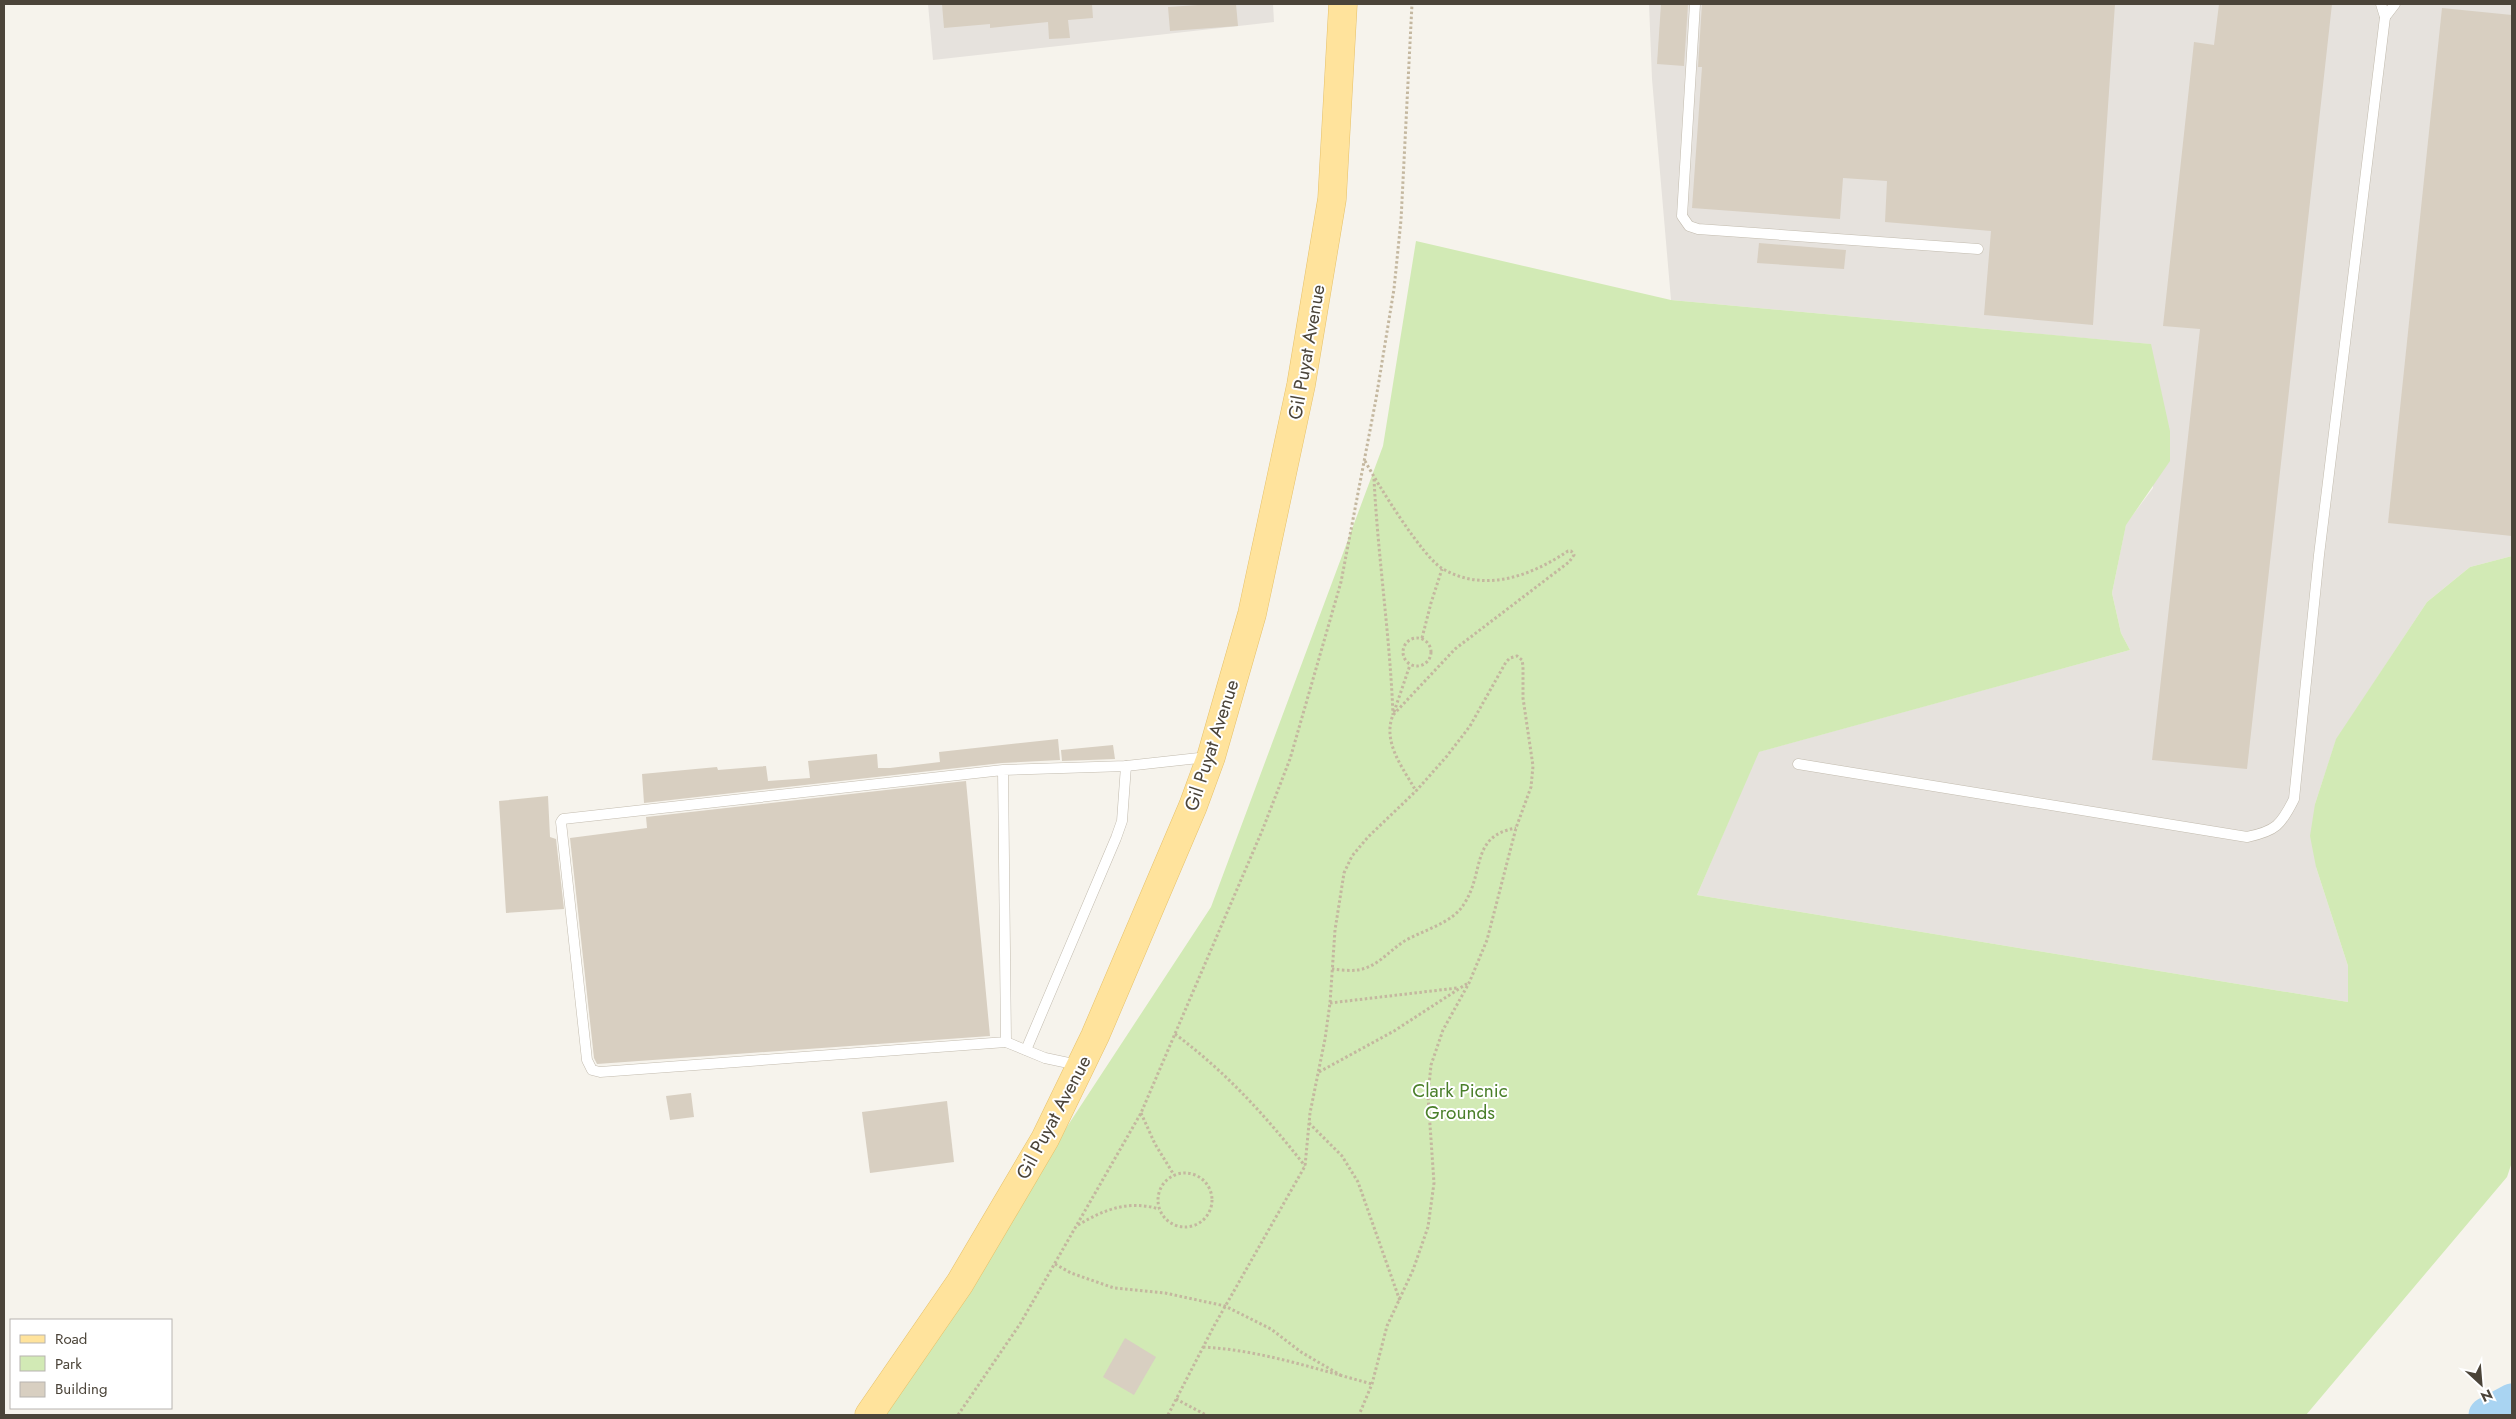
<svg xmlns="http://www.w3.org/2000/svg" width="2516" height="1419" viewBox="0 0 2516 1419" font-family="Jost,sans-serif">
	<style>
		.industrial { fill: #e6e2dd }
		.green { fill: #d2eab5 }
		.lines { fill: none; stroke-linecap: round; stroke-linejoin: round }
		.river { stroke: #a9d4f2; stroke-width: 35 }
		.building { fill: #d8cfc1 }
		.lane-casing { stroke: #c2bbae; stroke-width: 11 }
		.primary-casing { stroke: #e6c16a; stroke-width: 29 }
		.path { stroke: #c4b79f; stroke-width: 3; stroke-dasharray: 2.5 2.5; stroke-linecap: butt }
		.lane { stroke: #fff; stroke-width: 10 }
		.primary { stroke: #ffe39c; stroke-width: 28 }
		.labels { text-anchor: middle; stroke-width: 4; stroke-linejoin: round; paint-order: stroke }
		.street-label { font-size: 19px; fill: #4b4439; stroke: #fff }
		.park-label { font-size: 19px; fill: #4a7f2a; stroke: #fff }
	</style>
	<rect width="100%" height="100%" fill="#f6f3ec"/>
	<g class="industrial">
		<polygon points="928,4 1273,4 1274,22 933,60"/>
		<polygon points="1649,4 2512,4 2512,556 2470,567 2427,602 2336,740 2315,804 2316,867 2348,966 2348,1002 1697,895 1758,752 2130,650 2121,633 2112,593 2126,524 2153,488 2150,344 1671,300 1652,79"/>
	</g>
	<polygon class="green" points="1416,241 1671,300 2151,344 2170,431 2170,461 2126,525 2112,593 2121,633 2130,650 1759,752 1697,895 2348,1002 2348,966 2316,867 2310,836 2315,804 2336,739 2427,602 2470,567 2512,556 2512,1162 2507,1177 2306,1415 878,1415 1211,907 1383,446"/>
	<g class="lines">
		<polyline class="river" points="2486,1415 2512,1401"/>
	</g>
	<g class="building">
		<polygon points="942,4 1092,4 1093,18 1068,20 1070,38 1049,39 1048,22 990,28 990,24 944,28"/>
		<polygon points="1213,4 1236,4 1238,26 1170,31 1168,7"/>
		<polygon points="1661,4 1688,4 1684,66 1657,64"/>
		<polygon points="1702,4 2115,4 2093,325 1984,315 1991,231 1885,222 1887,181 1843,178 1840,219 1692,208 1702,67 1698,67"/>
		<polygon points="2219,4 2332,4 2247,769 2152,760 2200,329 2163,326 2194,42 2214,45"/>
		<polygon points="2442,8 2512,15 2512,536 2388,523"/>
		<polygon points="1759,243 1846,250 1844,269 1757,263"/>
		<polygon points="1058,739 1060,760 1002,763 644,803 642,774 717,767 718,770 766,766 768,781 810,778 808,761 877,754 878,768 890,768 940,762 939,752"/>
		<polygon points="1113,745 1115,759 1062,761 1061,750"/>
		<polygon points="966,781 990,1036 597,1064 594,1058 570,838 647,828 646,817"/>
		<polygon points="548,796 550,837 556,839 564,909 506,913 499,801"/>
		<polygon points="691,1093 694,1117 670,1120 666,1096"/>
		<polygon points="947,1101 954,1162 870,1173 862,1112"/>
		<polygon points="1125,1338 1156,1357 1134,1395 1103,1377"/>
	</g>
	<g class="lines">
		<defs>
			<g id="lane">
				<polyline points="1695,4 1682,216 1689,226 1698,229 1978,249"/>
				<polyline points="2385,17 2395,4"/>
				<path d="M1798,764L2247,837C2276,831 2281,825 2294,799L2319,555L2385,17L2381,4"/>
				<polyline points="1003,770 563,819 561,822 587,1060 592,1070 600,1072 1006,1042 1003,770 1126,766 1208,757"/>
				<polyline points="1006,1042 1045,1058 1078,1065"/>
				<polyline points="1026,1050 1116,838 1122,821 1126,766"/>
			</g>
			<polyline id="primary" points="869,1415 960,1283 1045,1139 1095,1036 1193,806 1211,757 1252,614 1301,385 1332,199 1343,4"/>
		</defs>
		<use href="#lane" class="lane-casing"/>
		<use href="#primary" class="primary-casing"/>
		<g class="path">
			<path d="M1365,461C1377,483 1423,558 1443,569C1485,593 1531,576 1568,551H1571L1574,555L1569,562L1455,649L1393,715C1382,742 1403,768 1416,791"/>
			<path d="M1374,479C1378,558 1390,636 1393,715"/>
			<circle cx="1417" cy="652" r="14"/>
			<polyline points="1422,638 1431,603 1442,569"/>
			<polyline points="1394,712 1410,665"/>
			<path d="M1332,969C1340,970 1350,971 1358,970C1377,967 1388,952 1403,942C1422,930 1452,924 1464,904C1485,872 1470,836 1516,828"/>
			<polyline points="1330,1003 1457,988"/>
			<path d="M1175,1034C1227,1073 1265,1115 1305,1166"/>
			<polyline points="1319,1072 1394,1031 1468,983"/>
			<polyline points="1141,1113 1155,1144 1174,1175"/>
			<polyline points="1309,1123 1342,1156 1358,1182 1400,1301"/>
			<circle cx="1185" cy="1200" r="27"/>
			<path d="M1078,1225C1105,1209 1129,1200 1159,1209"/>
			<polyline points="1055,1264 1071,1273 1114,1288 1165,1293 1225,1306 1271,1329 1301,1352 1342,1376"/>
			<path d="M1203,1347C1260,1350 1316,1369 1372,1384"/>
			<polyline points="1176,1399 1206,1415"/>
			<polyline points="958,1415 1020,1324 1141,1113 1262,831 1290,759 1341,582 1376,399 1394,289 1401,220 1412,4"/>
			<polyline points="1168,1415 1214,1326 1305,1166 1310,1113 1325,1039 1330,1003 1335,930 1344,873 1352,856 1368,837 1416,791 1447,756 1470,726 1506,662 1510,658 1517,656 1522,660 1523,666 1523,698 1533,766 1531,787 1516,828 1487,940 1469,983 1443,1030 1431,1065 1428,1096 1434,1183 1428,1227 1413,1270 1387,1326 1372,1384 1359,1415"/>
		</g>
		<use href="#lane" class="lane"/>
		<use href="#primary" class="primary"/>
	</g>
	<g class="labels">
		<g class="street-label">
			<text transform="translate(1306 352) rotate(-80)" y="7">Gil Puyat Avenue</text>
			<text transform="translate(1211 745) rotate(-72)" y="7">Gil Puyat Avenue</text>
			<text transform="translate(1053 1117) rotate(-62)" y="7">Gil Puyat Avenue</text>
		</g>
		<g class="park-label">
			<text x="1460" y="1097">Clark Picnic<tspan x="1460" dy="22">Grounds</tspan></text>
		</g>
	</g>
	<rect width="2516" height="1419" fill="none" stroke="#4b4439" stroke-width="10"/>
	<rect x="10" y="1319" width="162" height="90" fill="#ffffff" stroke="#b7b4b0"/>
	<rect x="20" y="1335" width="25" height="8" fill="#ffe39c" stroke="#b7b4b0"/>
	<text x="55" y="1344" font-size="15" fill="#4b4439">Road</text>
	<rect x="20" y="1356" width="25" height="15" fill="#d2eab5" stroke="#b7b4b0"/>
	<text x="55" y="1369" font-size="15" fill="#4b4439">Park</text>
	<rect x="20" y="1382" width="25" height="15" fill="#d8cfc1" stroke="#b7b4b0"/>
	<text x="55" y="1394" font-size="15" fill="#4b4439">Building</text>
	<g transform="translate(2481 1384) rotate(154)" stroke="#ffffff" stroke-width="4" paint-order="stroke">
	<path d="M0-4L9 19L0 12L-9 19Z" fill="#4b4439"/>
	<text y="-8" font-size="14" font-weight="bold" text-anchor="middle" fill="#4b4439">N</text>
	</g>
</svg>
